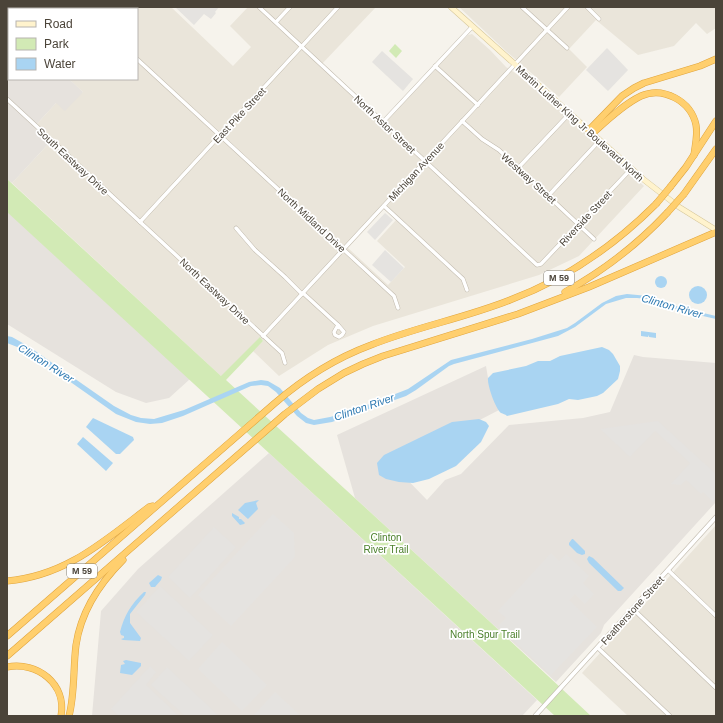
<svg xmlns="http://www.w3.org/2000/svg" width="723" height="723" viewBox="0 0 723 723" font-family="Helvetica,sans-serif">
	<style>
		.residential { fill: #eae5da; fill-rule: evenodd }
		.industrial { fill: #e6e2dd }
		.green { fill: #d2eab5 }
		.parking { fill: #e5e3e0 }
		.water { fill: #a9d4f2 }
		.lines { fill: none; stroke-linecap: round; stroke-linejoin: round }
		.minor-casing { stroke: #c2bbae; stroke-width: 4.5 }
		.tertiary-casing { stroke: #c2bbae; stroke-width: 5 }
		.secondary-casing { stroke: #d6c79b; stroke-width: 6 }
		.motorway-casing { stroke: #e0a43c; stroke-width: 7 }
		.minor { stroke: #fff; stroke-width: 3.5 }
		.tertiary { stroke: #fff; stroke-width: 4 }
		.secondary { stroke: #fff3cd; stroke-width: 5 }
		.motorway { stroke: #ffcf6e; stroke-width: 6 }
		.motorway-bridge-casing { stroke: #e0a43c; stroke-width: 7; stroke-linecap: butt }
		.motorway-bridge { stroke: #ffcf6e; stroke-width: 6 }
		.labels { text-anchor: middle; stroke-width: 3.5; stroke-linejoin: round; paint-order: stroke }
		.shield { fill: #fff; stroke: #817c74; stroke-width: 1 }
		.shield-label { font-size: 9px; font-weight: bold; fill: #4b4439 }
		.street-label { font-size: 10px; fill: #4b4439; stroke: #fff }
		.park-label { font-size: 10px; fill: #4a7f2a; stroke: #fff }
		.water-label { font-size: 11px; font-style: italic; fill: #2e7ab2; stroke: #fff }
	</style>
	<rect width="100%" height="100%" fill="#f6f3ec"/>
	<g class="residential">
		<polygon points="7,7 50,7 48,9 9,9 9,36 7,34"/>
		<path d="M123,7H171L233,66L251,47L230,26L248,7H376L320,66L383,125L461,42L468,35L472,34L490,50L506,67L518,75L554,105L644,186L579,256L539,275L373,326L328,345L279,376L253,351L263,341L260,338L222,377L12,183L53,139L37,124L56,103L83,92L69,79H137V9H121ZM384,209L396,220L377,241L405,267L388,285L348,248Z"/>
		<polygon points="459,7 716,7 716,28 707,34 696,23 674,46 638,55 596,20 569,49 587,67 559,97 507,52"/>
		<polygon points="716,525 716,716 628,716 582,673"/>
	</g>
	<g class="industrial">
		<polygon points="65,7 123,7 121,9 63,9"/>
		<polygon points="9,68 9,79 69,79 83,92 65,111 56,103 34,127 50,142 12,183 7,179 7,70"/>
		<polygon points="7,211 49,250 190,379 169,398 146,403 116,392 7,324"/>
		<polygon points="634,355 643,357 716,363 716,502 604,625 601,633 556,682 355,498 337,435 486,366 488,378 499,410 393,465 427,500 445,480 461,474 509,425 583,418 610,412"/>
		<polygon points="269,453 537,700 522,716 92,716 101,611 138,569"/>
	</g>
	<g class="green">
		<polygon points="395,44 402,51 396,58 389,51"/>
		<polygon points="7,179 221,376 260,337 263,341 226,380 488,620 591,716 555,716 7,212"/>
	</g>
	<g class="parking">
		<polygon points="175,7 219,7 215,12 216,13 211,19 204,14 194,25"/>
		<polygon points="607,48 628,70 608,91 586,70"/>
		<polygon points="382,51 413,79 403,91 372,62"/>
		<polygon points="385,213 393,220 375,240 367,232"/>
		<polygon points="385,250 404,268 391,282 372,265"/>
		<polygon points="658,421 716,474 716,498 713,502 703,492 701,494 686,480 681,485 671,484 690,463 655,431 630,457 600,429"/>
		<polygon points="273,514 294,533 295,557 231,626 198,595"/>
		<polygon points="214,527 236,547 190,598 168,577"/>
		<polygon points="551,553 559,561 566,554 589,576 583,583 594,594 585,604 575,594 569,600 597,627 551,675 498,626 506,618 498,611"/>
		<polygon points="160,586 213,635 189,661 136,612"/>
		<polygon points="222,642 267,685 242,711 198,669"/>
		<polygon points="150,666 156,672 146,685 179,716 119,716 111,709"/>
		<polygon points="167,667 219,716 185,716 151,685"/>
		<polygon points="275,692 301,716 253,716"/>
	</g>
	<g class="water">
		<circle cx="661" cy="282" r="6"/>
		<circle cx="698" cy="295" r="9"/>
		<polygon points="627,294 648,296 682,308 716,316 716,319 681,311 647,299 637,298 626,298 606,304 575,327 558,336 454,364 449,366 416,390 406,396 332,422 314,425 306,423 297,416 276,392 268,386 261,385 251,386 183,416 162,423 150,424 136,422 116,414 25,350 7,343 7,336 12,337 28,346 114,406 131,415 141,418 154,419 184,410 249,382 261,380 268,381 280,388 301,413 308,418 314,420 330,417 349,412 408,389 451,360 532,339 567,328 575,323 602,303 616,296"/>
		<polygon points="641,331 656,333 656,338 649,337 649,335 648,337 641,336"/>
		<path d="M602,347L609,350L613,354L620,366V371L618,379L603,393L597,396L578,400L569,399L558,404L507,416C505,414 503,414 501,413C495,408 487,384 488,378L493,373L526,366L538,361H550L560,356Z"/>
		<polygon points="93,418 133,437 134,440 120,454 116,454 86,427"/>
		<polygon points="479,419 486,422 489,426 481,442 456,466 429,479 413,483 399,482 386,479 379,475 377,463 384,455 452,422"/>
		<polygon points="83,437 113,463 106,471 77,444"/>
		<polygon points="259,500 256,503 258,509 248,519 238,510 245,503"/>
		<polygon points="232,513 239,517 239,519 241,519 245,523 244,524 240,525 232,516"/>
		<polygon points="572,539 573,539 585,551 585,554 582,555 577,553 569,545 569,543"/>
		<polygon points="589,556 593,558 624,588 621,591 618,591 589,563 587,559"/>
		<polygon points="158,575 162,577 161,580 155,587 151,587 149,583"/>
		<path d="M144,592H146L145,595L130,614V623L141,638L140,641L123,640L121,639L124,638V636L121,635L120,632C124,616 131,604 144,592Z"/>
		<polygon points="126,660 141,663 141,666 132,675 120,673 121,665 125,664 123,661"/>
	</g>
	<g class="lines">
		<defs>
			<g id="minor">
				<polyline points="81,7 83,9"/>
				<polyline points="259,7 537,265 541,264 631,169"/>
				<polyline points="522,7 567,48"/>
				<polyline points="587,7 599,19"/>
				<polyline points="7,20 9,21"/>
				<polyline points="276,22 290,7"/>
				<polyline points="7,29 9,31"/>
				<polyline points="137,59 394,296 398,308"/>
				<polyline points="435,66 478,105"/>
				<polyline points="7,99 282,353 285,363"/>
				<polyline points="462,121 482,139 499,150 594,239"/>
				<polyline points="383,122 472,27"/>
				<polyline points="518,168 570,113"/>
				<polyline points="548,196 600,140"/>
				<polyline points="384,206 463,279 467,290"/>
				<polyline points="140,222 338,7"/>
				<polyline points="236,228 255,250 285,277 302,294"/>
				<polyline points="303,293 338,325"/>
				<polygon points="338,325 344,332 342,335 339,337 335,335 334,332"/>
				<polyline points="263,336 568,7"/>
				<polyline points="668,570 716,616"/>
				<polyline points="633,609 716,688"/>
				<polyline points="598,648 670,716"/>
			</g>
			<polyline id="tertiary" points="535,716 716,517"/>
			<g id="secondary">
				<polyline points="451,7 643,179 679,207 716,230"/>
				<polyline points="58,9 60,7"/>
				<polyline points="7,64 9,62"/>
			</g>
			<g id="motorway">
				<polyline points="589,130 622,96 634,88 644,83 700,66 716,59"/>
				<path d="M593,133C606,121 624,104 641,96C663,86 691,101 696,125C698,135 695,145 694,155"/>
				<polyline points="671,186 686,167 716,121"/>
				<polyline points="684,194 716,149"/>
				<path d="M565,292C603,271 637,245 667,213"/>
				<path d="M7,581C66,576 104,541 149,507L153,506"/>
				<path d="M7,636L275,403C304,378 336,358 371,345C416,327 465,318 510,300C566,279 614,246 656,204"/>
				<polyline points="7,656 285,414 318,389 344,373 363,364 383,356 518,314 589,287 716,232"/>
				<path d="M7,667C37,661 67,684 61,716"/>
				<path d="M69,716C75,693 73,668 76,645C81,611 99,584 123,560"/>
			</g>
		</defs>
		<use href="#minor" class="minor-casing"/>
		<use href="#tertiary" class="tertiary-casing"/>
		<use href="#secondary" class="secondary-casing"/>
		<use href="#motorway" class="motorway-casing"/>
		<use href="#minor" class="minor"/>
		<use href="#tertiary" class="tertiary"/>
		<use href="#secondary" class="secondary"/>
		<use href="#motorway" class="motorway"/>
		<defs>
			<g id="motorway-bridge">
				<polyline points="656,204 671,186"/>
				<polyline points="667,213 684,194"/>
			</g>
		</defs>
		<use href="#motorway-bridge" class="motorway-bridge-casing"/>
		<use href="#motorway-bridge" class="motorway-bridge"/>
	</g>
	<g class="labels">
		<g class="shield">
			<rect x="544" y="271" width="30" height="14" rx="3"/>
			<rect x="67" y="564" width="30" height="14" rx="3"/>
		</g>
		<g class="shield-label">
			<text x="559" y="281">M 59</text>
			<text x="82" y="574">M 59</text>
		</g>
		<g class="street-label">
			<text transform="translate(239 115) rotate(-47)" y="4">East Pike Street</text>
			<text transform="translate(580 123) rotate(42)" y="4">Martin Luther King Jr Boulevard North</text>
			<text transform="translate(385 124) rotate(43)" y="4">North Astor Street</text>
			<text transform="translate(73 161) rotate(43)" y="4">South Eastway Drive</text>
			<text transform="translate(416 171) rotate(-47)" y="4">Michigan Avenue</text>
			<text transform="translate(529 178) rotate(42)" y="4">Westway Street</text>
			<text transform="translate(585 218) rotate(-47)" y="4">Riverside Street</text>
			<text transform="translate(312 220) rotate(43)" y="4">North Midland Drive</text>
			<text transform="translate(215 291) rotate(43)" y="4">North Eastway Drive</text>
			<text transform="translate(632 610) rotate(-48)" y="4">Featherstone Street</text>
		</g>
		<g class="park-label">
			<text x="386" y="541">Clinton<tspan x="386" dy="12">River Trail</tspan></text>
			<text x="485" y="638">North Spur Trail</text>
		</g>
		<g class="water-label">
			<text transform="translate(672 306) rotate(16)" y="4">Clinton River</text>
			<text transform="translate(46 363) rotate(32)" y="4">Clinton River</text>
			<text transform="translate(364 407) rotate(-19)" y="4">Clinton River</text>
		</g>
	</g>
	<rect width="723" height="723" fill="none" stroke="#4b4439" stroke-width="16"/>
	<rect x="8" y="8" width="130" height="72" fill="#ffffff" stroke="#b7b4b0"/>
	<rect x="16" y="21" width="20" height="6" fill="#fff3cd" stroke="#b7b4b0"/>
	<text x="44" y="28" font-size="12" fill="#4b4439">Road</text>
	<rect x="16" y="38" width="20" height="12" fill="#d2eab5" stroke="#b7b4b0"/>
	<text x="44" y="48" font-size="12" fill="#4b4439">Park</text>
	<rect x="16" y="58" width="20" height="12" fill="#a9d4f2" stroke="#b7b4b0"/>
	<text x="44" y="68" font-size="12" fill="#4b4439">Water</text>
</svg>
